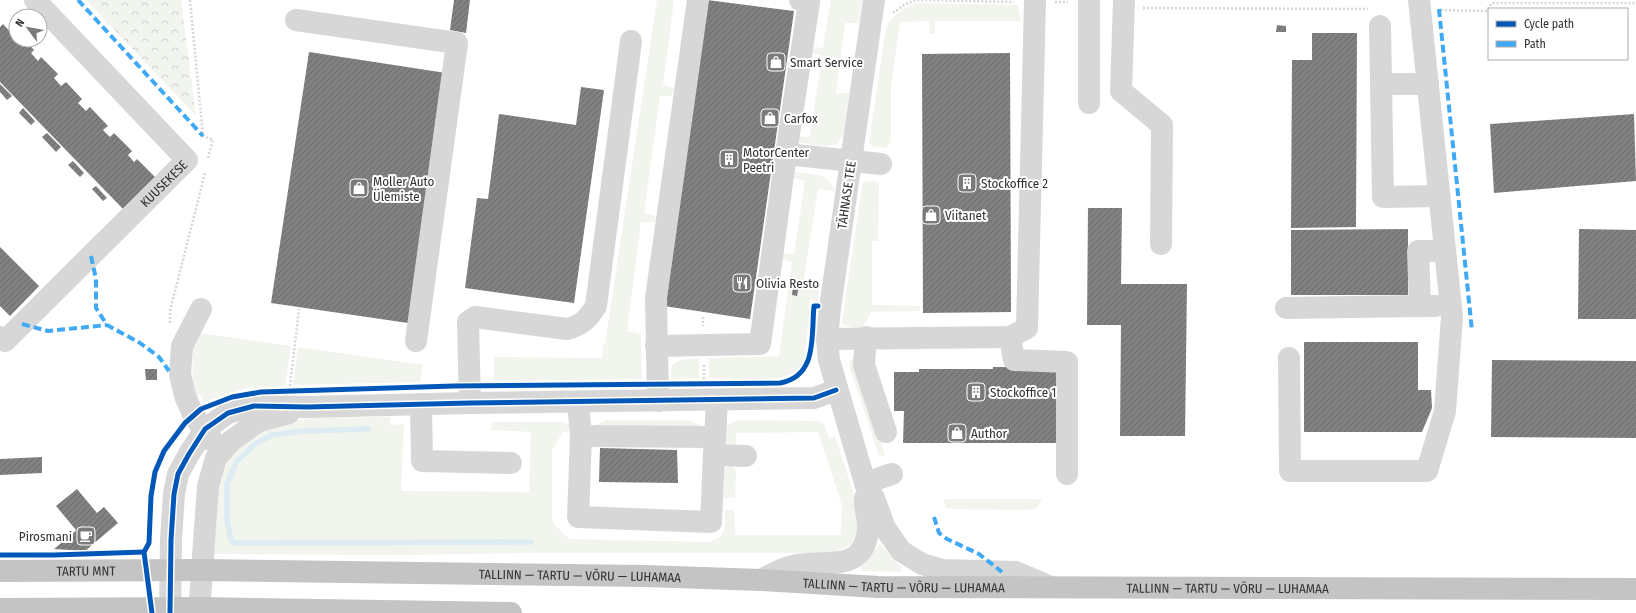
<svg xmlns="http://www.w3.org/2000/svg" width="1636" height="613" viewBox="0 0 1636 613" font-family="'Fira Sans Condensed',sans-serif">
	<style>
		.green { fill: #f1f5ed }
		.forest { fill: url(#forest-crowns) }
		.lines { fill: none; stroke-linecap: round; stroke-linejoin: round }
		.stream { stroke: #ddebf3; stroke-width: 5.5 }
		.building { fill: url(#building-hatch) }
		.path { stroke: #d6d6d6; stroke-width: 2.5; stroke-dasharray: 2 2; stroke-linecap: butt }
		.minor { stroke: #d7d7d7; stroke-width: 22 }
		.highway { stroke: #c4c4c4; stroke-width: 22 }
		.quiet { stroke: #3fa9f5; stroke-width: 4; stroke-dasharray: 8 4; stroke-linecap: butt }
		.cycleway-casing { stroke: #fff; stroke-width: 8 }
		.cycleway { stroke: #0057b8; stroke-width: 5 }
		.labels { text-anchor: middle; stroke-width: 4; stroke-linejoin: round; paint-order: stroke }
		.poi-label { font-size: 13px; fill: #333; stroke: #fff; text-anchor: start }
		.street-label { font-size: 13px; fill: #333; stroke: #fff }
	</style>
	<defs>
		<pattern id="forest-crowns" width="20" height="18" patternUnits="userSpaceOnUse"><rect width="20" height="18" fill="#f1f5ed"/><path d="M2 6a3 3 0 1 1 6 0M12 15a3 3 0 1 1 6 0" fill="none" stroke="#cfd2cc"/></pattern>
		<pattern id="building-hatch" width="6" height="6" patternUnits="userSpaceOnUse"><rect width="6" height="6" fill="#818181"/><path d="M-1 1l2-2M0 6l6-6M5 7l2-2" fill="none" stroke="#6a6a6a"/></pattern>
	</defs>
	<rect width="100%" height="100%" fill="#fff"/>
	<g class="green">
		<polygon points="657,0 674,0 663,85 674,88 672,96 660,96 644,213 655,216 656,219 655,222 641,222 627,331 641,334 642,379 494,381 494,357 602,358 603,344 605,344"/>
		<path d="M831,0H862L859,23H845L836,93H849L844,132L838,144C827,147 811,146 800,142L797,136L810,137L822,56L810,53L812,47L823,48Z"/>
		<path d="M916,3L1018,5L1021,21H935V34H930V21L900,22L891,86V139L890,144L885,148L874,147L869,143L886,28C892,15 903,9 916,3Z"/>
		<path d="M796,172C815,175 827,172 835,191L818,189L803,285L819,287L818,300H810L805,359C802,365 800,369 793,373C777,383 730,378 709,378V358L779,356L792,262L781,259L783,253L794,254L805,181L792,178Z"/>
		<polygon points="867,181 879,182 878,241 872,241 872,305 920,306 920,311 871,312 862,329 847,326 842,323 861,193 863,183"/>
		<polygon points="199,333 291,346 285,386 247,388 204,402 200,394 195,397 193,387 192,340"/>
		<polygon points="298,347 423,365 420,382 293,385"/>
		<polygon points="854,357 885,456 879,455 849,366 851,359"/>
		<path d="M699,358V378L672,379C665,359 686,359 699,358Z"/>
		<path d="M390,417V425L404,424L401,491L529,492L531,432L491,430L492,422H563L572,425L573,430L563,432L552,450V517L554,524L569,539L709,542C728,535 725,528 725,510H734L735,535H841L842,506L818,432L736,433V445L734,447L725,446V427L737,420L819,421L824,424L829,438L835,436L860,513L857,538L852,545L825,555L781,553H531L401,555L214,554V495L229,456L274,424L312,418Z"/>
		<polygon points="606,420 688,420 701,425 699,428 596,427 597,424"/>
		<polygon points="728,467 733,467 736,471 735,498 724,498 724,470"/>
		<polygon points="943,499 1042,499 1037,508 1026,510 954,509 946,507"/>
		<polygon points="880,544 901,567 901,572 862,571 862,567"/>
	</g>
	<polygon class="forest" points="86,0 181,0 196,116"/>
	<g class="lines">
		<polyline class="stream" points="368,429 303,431 272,435 255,444 236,462 227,484 227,520 231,540 235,543 531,542"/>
	</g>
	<g class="building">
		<polygon points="454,0 470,0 466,33 450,30"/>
		<polygon points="707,0 794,11 750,319 664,306"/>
		<polygon points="3,24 14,36 16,34 16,40 25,40 34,50 31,53 38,61 41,57 58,74 54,78 61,86 66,82 82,99 78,103 86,111 90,107 108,126 103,130 110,137 114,133 132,151 128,155 134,162 137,159 156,178 124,210 0,82 0,27"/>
		<polygon points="1277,25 1286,26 1286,32 1276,32"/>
		<polygon points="1312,33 1357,33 1356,227 1291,228 1292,60 1312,60"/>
		<polygon points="309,52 446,73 408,323 271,303"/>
		<polygon points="1010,53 1011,312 923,313 922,54"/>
		<polygon points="0,84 12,96 7,100 0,92"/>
		<polygon points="581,87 604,90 574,303 465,288 477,198 488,199 499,114 576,125"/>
		<polygon points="23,108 35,121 31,125 19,113"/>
		<polygon points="1634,114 1636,181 1494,193 1490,124"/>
		<polygon points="47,133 61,147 56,152 42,137"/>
		<polygon points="73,161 84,173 80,177 68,165"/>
		<polygon points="96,186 107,198 103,201 92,189"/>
		<polygon points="1088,208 1122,208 1121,284 1187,284 1185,436 1120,436 1121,325 1087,325"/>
		<polygon points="1408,229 1408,295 1291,295 1291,230"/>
		<polygon points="1579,229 1636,230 1636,319 1578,319"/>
		<polygon points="0,247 39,286 10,316 0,306"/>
		<polygon points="793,285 799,286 797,296 792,295"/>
		<polygon points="1304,342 1418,342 1418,390 1431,390 1432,408 1422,432 1304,432"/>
		<polygon points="1492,360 1636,361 1636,438 1491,437"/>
		<polygon points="993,367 1058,367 1059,443 903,443 904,411 894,411 894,372 919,372 919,369 993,369"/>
		<polygon points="145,369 157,369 157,380 146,380"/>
		<polygon points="600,448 677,450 678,483 599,482"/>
		<polygon points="42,457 42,473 0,475 0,459"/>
		<polygon points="77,489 97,513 104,507 118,523 85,551 54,549 85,523 76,530 56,506"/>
	</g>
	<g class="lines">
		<g class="path">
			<polyline points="190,0 203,136 213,140 208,158"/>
			<polyline points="1055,2 1068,2"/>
			<polyline points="1143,8 1368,9"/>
			<polyline points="1441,10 1487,11 1492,3 1636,3"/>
			<polyline points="893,13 904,5 915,0 1014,2"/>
			<polyline points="703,317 703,326"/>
			<polyline points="170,323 170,311 205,173"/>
			<polyline points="704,365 704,380"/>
			<polyline points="290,386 299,309"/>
		</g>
		<g class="minor">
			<polyline points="874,0 830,308 827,339 829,360 865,483 874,498 885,528 901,551 922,564 943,570 1016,572 1051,587"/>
			<polyline points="1089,0 1089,103"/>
			<polyline points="1124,0 1121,91 1162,125 1161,244"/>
			<polyline points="296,20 457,43 416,341"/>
			<polyline points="1380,26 1383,197 1439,196"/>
			<polyline points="1381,84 1428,84"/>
			<polyline points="786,154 881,164"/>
			<polyline points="1435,306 1420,306 1418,251 1445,251"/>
			<polyline points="1286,308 1420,306"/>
			<polyline points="201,309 182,346 180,374 185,396 194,416 213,441"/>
			<path id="s1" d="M0,337L5,341L187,160L35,0"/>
			<polyline points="866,337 864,365 886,432"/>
			<polyline points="1010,337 1014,360 1067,362 1067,474"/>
			<polyline points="827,339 1010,337 1027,328 1035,0"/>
			<polyline points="656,346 760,344 786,154 809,2 800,0"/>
			<polyline points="1289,358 1290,471 1427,471 1445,411 1452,317 1419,0"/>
			<polyline points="717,400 714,455 746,456"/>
			<polyline points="658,401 656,298 698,0"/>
			<polyline points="578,402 581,436 578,517 711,522 714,455"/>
			<path d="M470,403L468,322L475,317L567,329C582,325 588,319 596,306L631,41"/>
			<polyline points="421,404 422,461 511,463"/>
			<polyline points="581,436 715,437"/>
			<polyline points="865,483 892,474"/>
			<path d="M761,580C771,575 782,568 792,566C821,558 865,576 868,529C869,518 864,509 865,498"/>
			<polyline points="170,613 171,540 174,494 178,474 189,454 205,429 228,413 254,406 307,407 470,403 814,398 836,390"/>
			<polyline points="199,613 208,486 216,458 231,441 259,421 289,413"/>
		</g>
		<g class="highway">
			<path id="s2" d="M0,571L202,570L645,576L761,580L878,587L1636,589"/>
			<polyline points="0,609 199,608 511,613"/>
		</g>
		<g class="quiet">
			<polyline points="78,0 203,136"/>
			<polyline points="1439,9 1472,331"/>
			<polyline points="91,256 96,279 96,308 107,325 140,343 159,357 169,371"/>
			<polyline points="22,324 48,331 107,325"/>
			<polyline points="934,517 939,533 947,539 979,554 1002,572"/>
		</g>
		<defs>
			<g id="cycleway">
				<polyline points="0,555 54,555 144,552"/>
				<path d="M152,613L144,552L149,543L151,496L155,472L164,451L185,423L201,409L232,397L261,392L454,386L780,383C818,376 811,336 814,306H818"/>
				<polyline points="170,613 171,540 174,494 178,474 189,454 205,429 228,413 254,406 307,407 470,403 814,398 836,390"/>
			</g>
		</defs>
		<use href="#cycleway" class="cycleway-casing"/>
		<use href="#cycleway" class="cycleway"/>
	</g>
	<defs>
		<symbol id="shop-square" viewBox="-11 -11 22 22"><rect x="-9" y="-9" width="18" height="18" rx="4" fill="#7a7a7a" stroke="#fff"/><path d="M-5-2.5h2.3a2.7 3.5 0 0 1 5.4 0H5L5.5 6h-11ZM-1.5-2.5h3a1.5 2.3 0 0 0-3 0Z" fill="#fff"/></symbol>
		<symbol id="building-square" viewBox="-11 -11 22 22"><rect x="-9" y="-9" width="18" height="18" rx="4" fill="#7a7a7a" stroke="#fff"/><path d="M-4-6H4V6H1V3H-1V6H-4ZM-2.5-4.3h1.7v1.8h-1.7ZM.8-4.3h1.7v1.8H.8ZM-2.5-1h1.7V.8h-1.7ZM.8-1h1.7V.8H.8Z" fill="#fff"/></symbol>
		<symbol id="restaurant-square" viewBox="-11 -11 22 22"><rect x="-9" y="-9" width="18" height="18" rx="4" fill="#7a7a7a" stroke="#fff"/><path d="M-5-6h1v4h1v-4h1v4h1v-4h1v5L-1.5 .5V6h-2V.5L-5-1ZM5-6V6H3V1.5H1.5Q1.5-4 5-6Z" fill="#fff"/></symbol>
		<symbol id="cafe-square" viewBox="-11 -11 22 22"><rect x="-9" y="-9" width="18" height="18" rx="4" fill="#7a7a7a" stroke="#fff"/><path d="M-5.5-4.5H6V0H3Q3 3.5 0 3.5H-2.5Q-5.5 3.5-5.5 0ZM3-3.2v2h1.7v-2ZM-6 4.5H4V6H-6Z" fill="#fff"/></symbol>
	</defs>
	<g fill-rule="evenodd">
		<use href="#shop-square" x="765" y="51" width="22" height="22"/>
		<use href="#shop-square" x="759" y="107" width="22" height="22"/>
		<use href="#building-square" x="718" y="148" width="22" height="22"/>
		<use href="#building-square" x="956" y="172" width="22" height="22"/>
		<use href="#shop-square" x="348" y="177" width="22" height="22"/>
		<use href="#shop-square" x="920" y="204" width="22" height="22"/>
		<use href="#restaurant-square" x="731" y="272" width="22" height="22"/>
		<use href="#building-square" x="965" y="381" width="22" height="22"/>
		<use href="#shop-square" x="946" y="422" width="22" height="22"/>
		<use href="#cafe-square" x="75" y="525" width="22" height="22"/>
	</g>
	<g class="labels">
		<g class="poi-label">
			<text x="790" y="67">Smart Service</text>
			<text x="784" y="123">Carfox</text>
			<text x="743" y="157">MotorCenter<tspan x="743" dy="15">Peetri</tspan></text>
			<text x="373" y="186">Moller Auto<tspan x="373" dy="15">Ülemiste</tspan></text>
			<text x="981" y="188">Stockoffice 2</text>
			<text x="945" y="220">Viitanet</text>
			<text x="756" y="288">Olivia Resto</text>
			<text x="990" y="397">Stockoffice 1</text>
			<text x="971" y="438">Author</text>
			<text x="72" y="541" text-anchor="end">Pirosmani</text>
		</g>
		<g class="street-label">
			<text dy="5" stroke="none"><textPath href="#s1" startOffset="230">KUUSEKESE</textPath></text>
			<text transform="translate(846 195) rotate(-82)" y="5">TÄHNASE TEE</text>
			<text dy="5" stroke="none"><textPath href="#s2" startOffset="86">TARTU MNT</textPath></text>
			<text dy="5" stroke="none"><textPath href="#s2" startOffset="580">TALLINN — TARTU — VÕRU — LUHAMAA</textPath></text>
			<text dy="5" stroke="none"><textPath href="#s2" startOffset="904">TALLINN — TARTU — VÕRU — LUHAMAA</textPath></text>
			<text dy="5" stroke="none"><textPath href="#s2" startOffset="1228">TALLINN — TARTU — VÕRU — LUHAMAA</textPath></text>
		</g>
	</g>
	<rect x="1488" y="8" width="140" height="52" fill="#ffffff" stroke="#adadad"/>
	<rect x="1496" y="21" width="20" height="6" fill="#0057b8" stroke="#adadad"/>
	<text x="1524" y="28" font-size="12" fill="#333333">Cycle path</text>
	<rect x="1496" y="41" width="20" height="6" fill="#3fa9f5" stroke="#adadad"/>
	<text x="1524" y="48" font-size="12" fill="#333333">Path</text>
	<g transform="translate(28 28) rotate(302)"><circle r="19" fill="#ffffff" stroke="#adadad"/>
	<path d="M0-3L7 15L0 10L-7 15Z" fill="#7a7a7a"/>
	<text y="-6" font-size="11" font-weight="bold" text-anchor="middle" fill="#333333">N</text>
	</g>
</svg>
